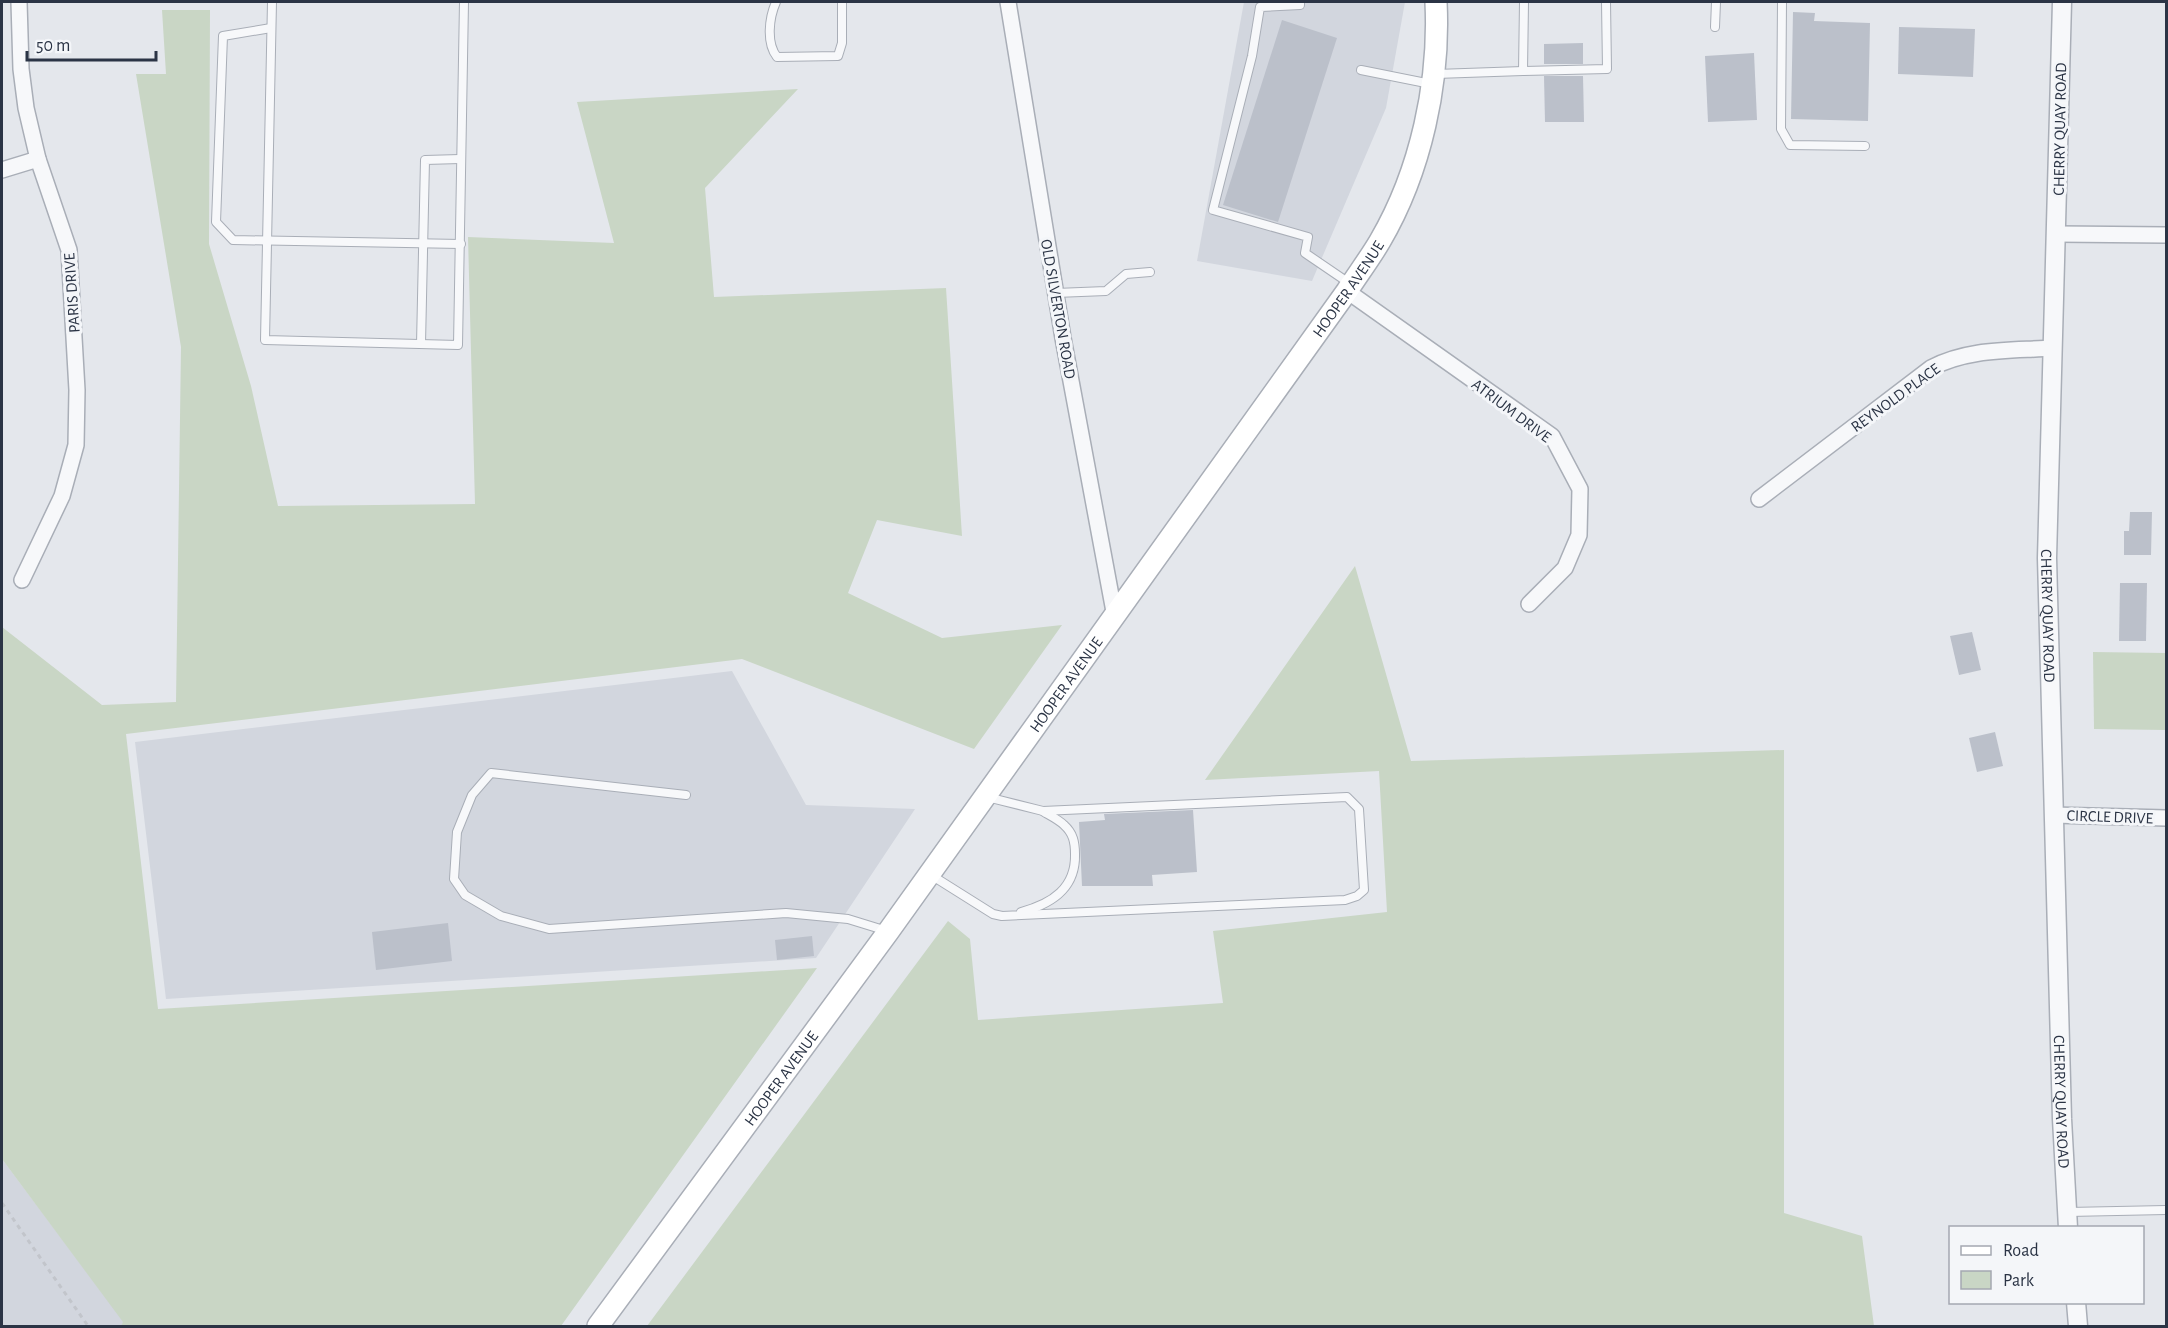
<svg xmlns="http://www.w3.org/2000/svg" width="2168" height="1328" viewBox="0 0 2168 1328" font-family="'Alegreya Sans',sans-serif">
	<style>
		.built { fill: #d2d6de }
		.green { fill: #c9d6c5 }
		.building { fill: #bbc0ca }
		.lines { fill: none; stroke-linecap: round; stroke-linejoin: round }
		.service-casing { stroke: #a9aeb7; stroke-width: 10 }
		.minor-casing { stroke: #a9aeb7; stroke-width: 18 }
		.tertiary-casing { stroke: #a9aeb7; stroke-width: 21 }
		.secondary-casing { stroke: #a9aeb7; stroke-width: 24 }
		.path { stroke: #c2c5cb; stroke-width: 3; stroke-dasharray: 4.5 4.5; stroke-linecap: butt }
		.service { stroke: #f7f8fa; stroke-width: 8 }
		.minor { stroke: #f7f8fa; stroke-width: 15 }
		.tertiary { stroke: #f7f8fa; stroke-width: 18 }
		.secondary { stroke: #fff; stroke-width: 21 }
		.labels { text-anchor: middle; stroke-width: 6; stroke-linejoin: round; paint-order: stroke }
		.street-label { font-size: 16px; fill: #2b3445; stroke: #f4f6f9 }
	</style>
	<rect width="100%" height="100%" fill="#e4e7ec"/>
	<g class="built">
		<polygon points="1244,2 1405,2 1386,108 1312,281 1197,261"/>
		<polygon points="732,671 806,805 915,809 816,958 166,999 135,742"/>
		<polygon points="2,1159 124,1322 121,1326 2,1326"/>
	</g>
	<g class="green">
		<polygon points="162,10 210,10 209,244 251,386 278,506 475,504 468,237 614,243 577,102 798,89 705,188 714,297 946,288 962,536 877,520 848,593 942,638 1062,625 974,749 742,659 126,734 158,1009 817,968 561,1326 121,1326 123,1322 2,1159 2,627 102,705 176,702 181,347 136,74 166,74"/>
		<polygon points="1355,566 1411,761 1784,750 1784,1213 1862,1236 1874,1326 647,1326 948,921 970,939 978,1020 1223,1003 1213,931 1387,912 1379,771 1205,780"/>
		<polygon points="2093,652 2166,653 2166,730 2094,729"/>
	</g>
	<g class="building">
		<polygon points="1793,12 1815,13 1814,21 1870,23 1868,121 1791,119"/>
		<polygon points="1282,20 1337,38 1278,222 1223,205"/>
		<polygon points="1899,27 1975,29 1973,77 1898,74"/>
		<polygon points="1583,43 1583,64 1544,64 1544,44"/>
		<polygon points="1754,53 1757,120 1708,122 1705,56"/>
		<polygon points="1544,76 1583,76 1584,122 1545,122"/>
		<polygon points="2130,512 2152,512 2151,555 2124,555 2124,531 2129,531"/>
		<polygon points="2120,583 2147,583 2146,641 2119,641"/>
		<polygon points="1972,632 1981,670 1959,675 1950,636"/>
		<polygon points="1995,732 2003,766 1977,772 1969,738"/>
		<polygon points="1193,810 1197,872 1152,875 1153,886 1082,886 1079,822 1105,820 1104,814"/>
		<polygon points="448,923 452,961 376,970 372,932"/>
		<polygon points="812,936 814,956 777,960 775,940"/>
	</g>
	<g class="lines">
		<defs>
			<g id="service">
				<polyline points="272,2 265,340 458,345 464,2"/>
				<path d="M776,2C769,18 766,43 777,57L838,56L842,43V2"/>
				<polyline points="1300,2 1300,5 1260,7 1252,56 1213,210 1308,237 1305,253 1349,283"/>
				<polyline points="1524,2 1523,71 1607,69 1606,2"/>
				<polyline points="1782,2 1781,129 1790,145 1865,146"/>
				<polyline points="1715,27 1716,2"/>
				<polyline points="271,28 223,36 216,222 233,240 461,244"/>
				<polyline points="1361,70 1431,84"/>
				<polyline points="1436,74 1523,71"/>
				<polyline points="1056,293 1106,291 1126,274 1150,272"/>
				<polyline points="421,344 425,160 460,159"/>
				<polyline points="686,795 491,773 472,795 457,832 454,879 465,895 501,916 549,929 786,913 848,919 887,931"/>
				<polyline points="931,875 993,914 1002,916 1345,900 1357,896 1364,890 1359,809 1347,797 1043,811 987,797"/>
				<path d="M1021,912C1052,904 1076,888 1075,854C1075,842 1073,833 1064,825C1059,820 1051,816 1044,812"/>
				<polyline points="2068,1212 2166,1210"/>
			</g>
			<g id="minor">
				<polyline points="19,2 21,69 26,108 38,159 69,250 77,390 76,445 62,496 22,580"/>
				<polyline points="1008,2 1063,338 1115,617"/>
				<polyline points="2,170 38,159"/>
				<polyline points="2057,234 2166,235"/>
				<polyline points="1347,291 1552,436 1580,489 1579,535 1565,568 1529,604"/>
				<path d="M1759,499L1931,368C1969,348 2011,351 2053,348"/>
				<polyline points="2053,815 2166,818"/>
			</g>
			<g id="tertiary">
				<path id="s1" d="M2062,2L2047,558L2062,1119L2068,1228"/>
				<polyline points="2076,1302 2078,1326"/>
			</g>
			<g id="secondary">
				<path id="s2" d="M598,1326L888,932L1347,291C1358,274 1370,258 1380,241C1421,171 1440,82 1436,2"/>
			</g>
		</defs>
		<use href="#service" class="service-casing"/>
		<use href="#minor" class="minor-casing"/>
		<use href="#tertiary" class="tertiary-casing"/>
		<use href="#secondary" class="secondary-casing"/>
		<polyline class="path" points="2,1203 88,1326"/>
		<use href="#service" class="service"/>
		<use href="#minor" class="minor"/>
		<use href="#tertiary" class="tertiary"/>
		<use href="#secondary" class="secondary"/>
	</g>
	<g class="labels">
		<g class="street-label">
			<text transform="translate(2059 129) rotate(-89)" y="6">CHERRY QUAY ROAD</text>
			<text dy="6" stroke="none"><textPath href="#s2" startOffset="1280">HOOPER AVENUE</textPath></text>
			<text transform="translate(71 293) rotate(-94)" y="6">PARIS DRIVE</text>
			<text transform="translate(1059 309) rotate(80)" y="6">OLD SILVERTON ROAD</text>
			<text transform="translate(1895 397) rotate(-36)" y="6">REYNOLD PLACE</text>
			<text transform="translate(1512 410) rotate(37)" y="6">ATRIUM DRIVE</text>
			<text dy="6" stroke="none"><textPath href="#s1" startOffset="614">CHERRY QUAY ROAD</textPath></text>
			<text dy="6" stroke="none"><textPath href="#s2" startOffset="794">HOOPER AVENUE</textPath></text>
			<text transform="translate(2110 816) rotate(2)" y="6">CIRCLE DRIVE</text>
			<text dy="6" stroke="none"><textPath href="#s2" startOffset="308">HOOPER AVENUE</textPath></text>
			<text dy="6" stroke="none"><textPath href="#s1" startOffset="1100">CHERRY QUAY ROAD</textPath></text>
		</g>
	</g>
	<rect width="2168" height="1328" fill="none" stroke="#2b3445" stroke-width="6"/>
	<rect x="1949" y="1226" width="195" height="78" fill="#f4f6f9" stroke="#a4a8b1" stroke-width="1.5"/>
	<rect x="1961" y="1246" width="30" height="9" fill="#ffffff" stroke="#a4a8b1" stroke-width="1.5"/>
	<text x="2003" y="1256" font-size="18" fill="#2b3445">Road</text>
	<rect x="1961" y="1271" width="30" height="18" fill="#c9d6c5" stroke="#a4a8b1" stroke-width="1.5"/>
	<text x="2003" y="1286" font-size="18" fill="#2b3445">Park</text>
	<path d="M27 51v9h129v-9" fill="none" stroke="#2b3445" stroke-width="3"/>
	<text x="36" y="51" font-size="18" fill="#2b3445" stroke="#f4f6f9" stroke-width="4.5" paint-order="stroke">50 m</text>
</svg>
